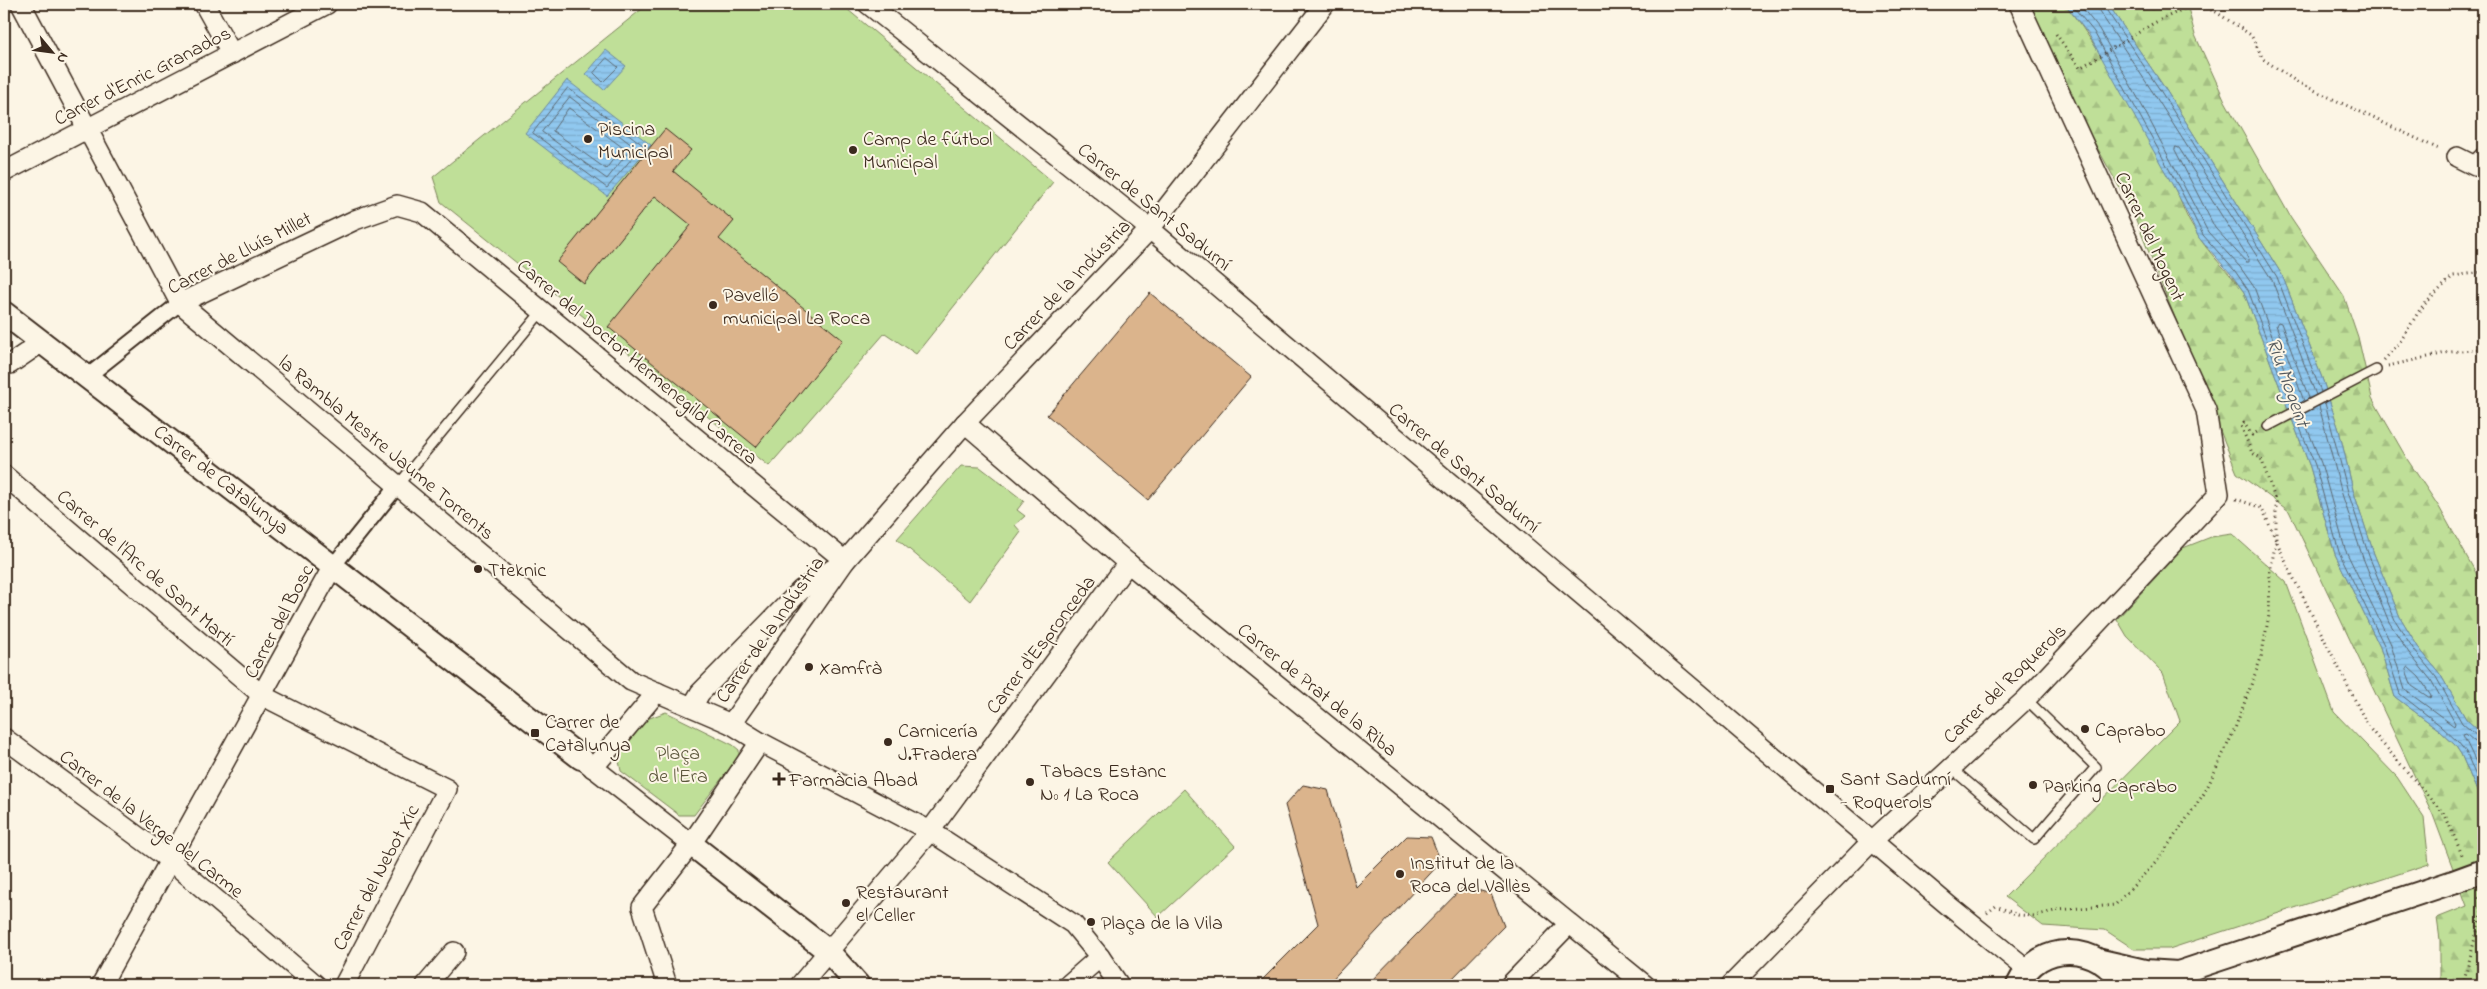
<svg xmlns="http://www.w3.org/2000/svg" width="2487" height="989" viewBox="0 0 2487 989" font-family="'Indie Flower',sans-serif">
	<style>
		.green { fill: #bfdf98; stroke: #7d845b }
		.forest { fill: url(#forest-firs); stroke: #7d845b }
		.water { fill: url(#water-rules); stroke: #6e899b }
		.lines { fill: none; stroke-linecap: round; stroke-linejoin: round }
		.shore { stroke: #5d6972; stroke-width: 1 }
		.building { fill: #dbb48c; stroke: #3b2a1e }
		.service-casing { stroke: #3b2a1e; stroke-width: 12 }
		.pedestrian-casing { stroke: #3b2a1e; stroke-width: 18 }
		.minor-casing { stroke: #3b2a1e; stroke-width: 22 }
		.tertiary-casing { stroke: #3b2a1e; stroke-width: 26 }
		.path { stroke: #3b2a1e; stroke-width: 3; stroke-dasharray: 1 4; stroke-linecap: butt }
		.service { stroke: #fcf5e5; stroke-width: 9 }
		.pedestrian { stroke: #fcf5e5; stroke-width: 14 }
		.minor { stroke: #fcf5e5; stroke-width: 19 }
		.tertiary { stroke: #fcf5e5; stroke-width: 22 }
		.tertiary-bridge-casing { stroke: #3b2a1e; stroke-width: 26; stroke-linecap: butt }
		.tertiary-bridge { stroke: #fcf5e5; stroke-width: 22 }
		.poi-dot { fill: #3b2a1e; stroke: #fcf5e5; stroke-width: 2 }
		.labels { text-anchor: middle; stroke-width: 4; stroke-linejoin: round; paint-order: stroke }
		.street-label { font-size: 20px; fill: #3b2a1e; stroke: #fcf5e5 }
		.poi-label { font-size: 20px; fill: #3b2a1e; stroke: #fcf5e5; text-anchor: start }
		.park-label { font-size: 20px; fill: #5c573c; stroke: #fcf5e5 }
		.water-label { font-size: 21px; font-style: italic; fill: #54595d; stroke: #fcf5e5 }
	</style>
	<defs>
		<pattern id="forest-firs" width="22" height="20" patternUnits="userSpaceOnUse" patternTransform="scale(1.25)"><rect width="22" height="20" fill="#bfdf98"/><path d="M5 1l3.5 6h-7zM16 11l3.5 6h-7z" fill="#a5c083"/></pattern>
		<pattern id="water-rules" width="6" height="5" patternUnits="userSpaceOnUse" patternTransform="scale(1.25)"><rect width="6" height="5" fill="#90c8ef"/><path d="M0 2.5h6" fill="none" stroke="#7daccc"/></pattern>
	</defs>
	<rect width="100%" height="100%" fill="#fcf5e5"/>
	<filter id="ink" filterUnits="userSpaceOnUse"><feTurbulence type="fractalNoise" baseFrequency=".02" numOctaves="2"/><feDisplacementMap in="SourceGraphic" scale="10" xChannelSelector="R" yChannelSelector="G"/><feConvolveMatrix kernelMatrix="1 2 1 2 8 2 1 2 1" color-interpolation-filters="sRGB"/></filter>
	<g filter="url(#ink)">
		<g class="green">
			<polygon points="648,4 841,4 1053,182 916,354 885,333 769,466 441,202 433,177"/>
			<polygon points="961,466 980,467 1024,501 1017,510 1025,516 1015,525 1021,532 970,601 897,539"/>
			<polygon points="2232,534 2286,582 2334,712 2397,777 2424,818 2429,864 2169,949 2134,949 2105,930 2043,926 2005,897 2180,721 2163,673 2127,636 2117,619 2183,548 2211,537"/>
			<polygon points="666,712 733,745 739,750 739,756 694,815 679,815 621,771 618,756 647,719"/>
			<polygon points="1184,789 1235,846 1158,917 1108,862"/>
		</g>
		<g class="forest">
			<path d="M2017,4H2065C2109,60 2143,127 2176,191C2182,204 2186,217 2194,229C2207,253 2228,270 2244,292L2310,467L2335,554L2380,647L2395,697L2438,729L2455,745L2461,754L2483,805V985H2440V940L2437,918L2467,906L2433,815L2289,511L2237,473L2132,210Z"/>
			<polygon points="2108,4 2148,4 2152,10 2160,4 2187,4 2195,35 2225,101 2290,216 2344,296 2358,337 2372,398 2407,459 2439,507 2481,582 2483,591 2483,735 2466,719 2440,674 2418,647 2400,617 2374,554 2353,490 2339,430 2322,378 2282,275 2164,87"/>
		</g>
		<g class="water">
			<polygon points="2065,4 2108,4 2164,87 2282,275 2322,378 2339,430 2353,490 2374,554 2400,617 2418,647 2440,674 2466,719 2483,735 2483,805 2461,754 2455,745 2438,729 2395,697 2380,647 2335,554 2310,467 2244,292 2231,274 2199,238 2177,193 2089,35"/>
			<polygon points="606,50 626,66 604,90 586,74"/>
			<polygon points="567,80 651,145 607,196 525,133"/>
		</g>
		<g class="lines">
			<g class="shore">
				<polyline points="2071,4 2094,32 2181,191 2203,235 2235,271 2248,290 2292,407"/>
				<polyline points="2079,4 2099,29 2139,100 2208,232 2240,267 2254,287 2297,404"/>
				<polyline points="2097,4 2099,11 2154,94 2272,280 2316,395"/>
				<polyline points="2104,4 2105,8 2160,90 2277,277 2321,392"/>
				<polygon points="607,58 618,67 603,82 594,73"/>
				<polygon points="568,88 643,145 607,188 533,133"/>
				<polygon points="570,97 633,146 607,179 542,132"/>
				<polygon points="569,108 622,147 606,169 553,131"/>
				<polygon points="2176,147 2179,148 2249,259 2249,262 2246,262 2215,228 2175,150"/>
				<polyline points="2304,401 2276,325 2278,322 2281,323 2309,398"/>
				<polyline points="2325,403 2348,492 2369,556 2395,620 2414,650 2436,677 2462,723 2478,737 2483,738"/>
				<polyline points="2302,415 2321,463 2345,549 2390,642 2405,690 2454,726 2455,723 2431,680 2409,653 2389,622 2363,558 2342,494 2319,406"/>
				<polyline points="2296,418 2315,465 2339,552 2384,645 2400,694 2441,726 2458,742 2466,752 2483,793"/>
				<polygon points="2408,667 2419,677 2431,695 2430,698 2412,686 2406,670"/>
				<polyline points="2483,744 2475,742 2466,734 2463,735 2483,777"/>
			</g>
		</g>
		<g class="building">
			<polygon points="665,129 691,150 673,171 734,221 719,239 843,340 756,447 608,327 691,225 655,196 584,284 557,262"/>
			<polygon points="1150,293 1251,377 1148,500 1047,415"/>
			<polygon points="1303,785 1328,790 1356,887 1407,836 1431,837 1441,862 1327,985 1257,985 1318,924 1285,805"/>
			<polygon points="1464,886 1491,894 1504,926 1446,985 1367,985"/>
		</g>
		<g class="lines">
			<defs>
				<g id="service">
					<polyline points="2268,426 2376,370"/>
					<polyline points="398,485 542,311"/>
					<polyline points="1950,767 2034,839 2096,767 2026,699"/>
				</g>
				<g id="pedestrian">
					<polyline points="88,376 180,303"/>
					<polyline points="333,566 398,485"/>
				</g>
				<g id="minor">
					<polyline points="21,4 180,303 631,681 731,724 760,742 930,831 1073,924 1100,957 1119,985"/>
					<polyline points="204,4 232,54"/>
					<polyline points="868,4 1150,229 1949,906 2028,970"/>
					<polyline points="2457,157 2475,166 2483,158"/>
					<polyline points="4,172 327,4"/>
					<polyline points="180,303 355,220 397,205 422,212 845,561"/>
					<polyline points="4,365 10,364 42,342"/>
					<polyline points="965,423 1128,563 1645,985"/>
					<polyline points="4,475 263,696 447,789 344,985"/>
					<polyline points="692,707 700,693 801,590 836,567"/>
					<polyline points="731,724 845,561 965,423 1150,229 1325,4"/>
					<polyline points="4,738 171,861 316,985"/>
					<polyline points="581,758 691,844"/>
					<polyline points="593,768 657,692"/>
					<polyline points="101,985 333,566"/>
					<polyline points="426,985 454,952"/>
					<polyline points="667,985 642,907 691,844 760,742"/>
					<polyline points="800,985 930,831 1128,563"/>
					<polyline points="1068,985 1100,957"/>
					<polyline points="1510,985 1569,924"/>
					<polyline points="1731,985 1872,841 2026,699 2219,494 2206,410 2019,4"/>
				</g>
				<g id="tertiary">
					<polyline points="4,313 581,758"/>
					<polyline points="691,844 828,951 858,985"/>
					<polyline points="2101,961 2145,971 2178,973 2453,882"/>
					<path d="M2018,985C2039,939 2100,943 2122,985"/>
				</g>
			</defs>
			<use href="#service" class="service-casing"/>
			<use href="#pedestrian" class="pedestrian-casing"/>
			<use href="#minor" class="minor-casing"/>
			<use href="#tertiary" class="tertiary-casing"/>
			<g class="path">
				<polyline points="2197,4 2216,12 2251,35 2263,59 2297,82 2441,150"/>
				<polyline points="2056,34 2080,68 2154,23 2194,4"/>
				<polyline points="2384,360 2400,342 2421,308 2453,276 2483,272"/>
				<polyline points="2388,366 2450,352 2483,349"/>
				<polyline points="2236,499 2262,508 2287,565 2369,728 2445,815 2463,857"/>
				<polyline points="1987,913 1996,906 2018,915 2035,916 2058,910 2115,905 2158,860 2205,792 2234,731 2261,658 2269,615 2270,572 2276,541 2276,502 2261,458 2252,453 2241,426 2244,423 2252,435 2257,432"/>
				<polyline points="2463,985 2483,907 2478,896"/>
			</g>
			<use href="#service" class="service"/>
			<use href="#pedestrian" class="pedestrian"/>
			<use href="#minor" class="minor"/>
			<use href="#tertiary" class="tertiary"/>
			<defs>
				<polyline id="tertiary-bridge" points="2453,882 2483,871"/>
			</defs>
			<use href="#tertiary-bridge" class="tertiary-bridge-casing"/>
			<use href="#tertiary-bridge" class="tertiary-bridge"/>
		</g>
	</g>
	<g class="poi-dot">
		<circle cx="588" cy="139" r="5"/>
		<circle cx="853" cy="150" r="5"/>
		<circle cx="713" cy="305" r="5"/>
		<circle cx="478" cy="569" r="5"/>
		<circle cx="809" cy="667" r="5"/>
		<circle cx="2085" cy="729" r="5"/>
		<rect x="530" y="728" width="10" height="10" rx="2.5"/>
		<circle cx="888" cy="742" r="5"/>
		<path d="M776.5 771.5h5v5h5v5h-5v5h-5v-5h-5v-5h5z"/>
		<circle cx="1030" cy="782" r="5"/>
		<circle cx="2033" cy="785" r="5"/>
		<rect x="1825" y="784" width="10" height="10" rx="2.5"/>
		<circle cx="1400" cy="874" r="5"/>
		<circle cx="846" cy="903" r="5"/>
		<circle cx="1091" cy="922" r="5"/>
	</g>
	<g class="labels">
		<g class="street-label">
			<text transform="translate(142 75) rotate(-27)" y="7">Carrer d'Enric Granados</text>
			<text transform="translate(1155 206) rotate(39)" y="7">Carrer de Sant Sadurní</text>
			<text transform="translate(2151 236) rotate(65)" y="7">Carrer del Mogent</text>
			<text transform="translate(239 252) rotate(-27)" y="7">Carrer de Lluís Millet</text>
			<text transform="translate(1066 284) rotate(-46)" y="7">Carrer de la Indústria</text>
			<text transform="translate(638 361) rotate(40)" y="7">Carrer del Doctor Hermenegild Carrera</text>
			<text transform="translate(387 447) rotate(40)" y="7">la Rambla Mestre Jaume Torrents</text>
			<text transform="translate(1465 467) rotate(40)" y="7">Carrer de Sant Sadurní</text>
			<text transform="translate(222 479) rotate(38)" y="7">Carrer de Catalunya</text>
			<text transform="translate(146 567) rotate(41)" y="7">Carrer de l'Arc de Sant Martí</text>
			<text transform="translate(278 621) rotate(-62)" y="7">Carrer del Bosc</text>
			<text transform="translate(769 629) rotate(-55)" y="7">Carrer de la Indústria</text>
			<text transform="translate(1040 644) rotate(-53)" y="7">Carrer d'Espronceda</text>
			<text transform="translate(2004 683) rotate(-44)" y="7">Carrer del Roquerols</text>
			<text transform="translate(1318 689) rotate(39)" y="7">Carrer de Prat de la Riba</text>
			<text transform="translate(152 823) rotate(38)" y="7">Carrer de la Verge del Carme</text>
			<text transform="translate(375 877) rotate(-62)" y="7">Carrer del Nebot Xic</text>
		</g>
		<g class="poi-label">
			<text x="598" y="135">Piscina<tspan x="598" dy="23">Municipal</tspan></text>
			<text x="863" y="145">Camp de fútbol<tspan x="863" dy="23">Municipal</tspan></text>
			<text x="723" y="301">Pavelló<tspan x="723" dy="23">municipal La Roca</tspan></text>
			<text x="488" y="576">Tteknic</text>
			<text x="819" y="674">Xamfrà</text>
			<text x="545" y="728">Carrer de<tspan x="545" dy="23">Catalunya</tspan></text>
			<text x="2095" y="736">Caprabo</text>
			<text x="898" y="737">Carnicería<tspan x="898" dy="23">J.Fradera</tspan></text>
			<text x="1040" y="777">Tabacs Estanc<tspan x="1040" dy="23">Nº 1 La Roca</tspan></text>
			<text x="1840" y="785">Sant Sadurní<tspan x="1840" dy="23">- Roquerols</tspan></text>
			<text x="789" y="786">Farmàcia Abad</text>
			<text x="2043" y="792">Parking Caprabo</text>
			<text x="1410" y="869">Institut de la<tspan x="1410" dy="23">Roca del Vallès</tspan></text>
			<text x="856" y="898">Restaurant<tspan x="856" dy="23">el Celler</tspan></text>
			<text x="1101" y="929">Plaça de la Vila</text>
		</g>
		<g class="park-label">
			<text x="678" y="759">Plaça<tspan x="678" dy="23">de l'Era</tspan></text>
		</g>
		<g class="water-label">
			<text transform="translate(2289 382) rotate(70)" y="7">Riu Mogent</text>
		</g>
	</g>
	<rect width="2487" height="989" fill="none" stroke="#fcf5e5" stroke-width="20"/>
	<rect x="10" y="10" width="2467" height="969" fill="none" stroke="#3b2a1e" stroke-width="2" filter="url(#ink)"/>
	<g transform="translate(52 52) rotate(119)" stroke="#fcf5e5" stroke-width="4" paint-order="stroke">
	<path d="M0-4L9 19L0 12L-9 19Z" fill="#3b2a1e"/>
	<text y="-8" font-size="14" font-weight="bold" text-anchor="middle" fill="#3b2a1e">N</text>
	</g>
</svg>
